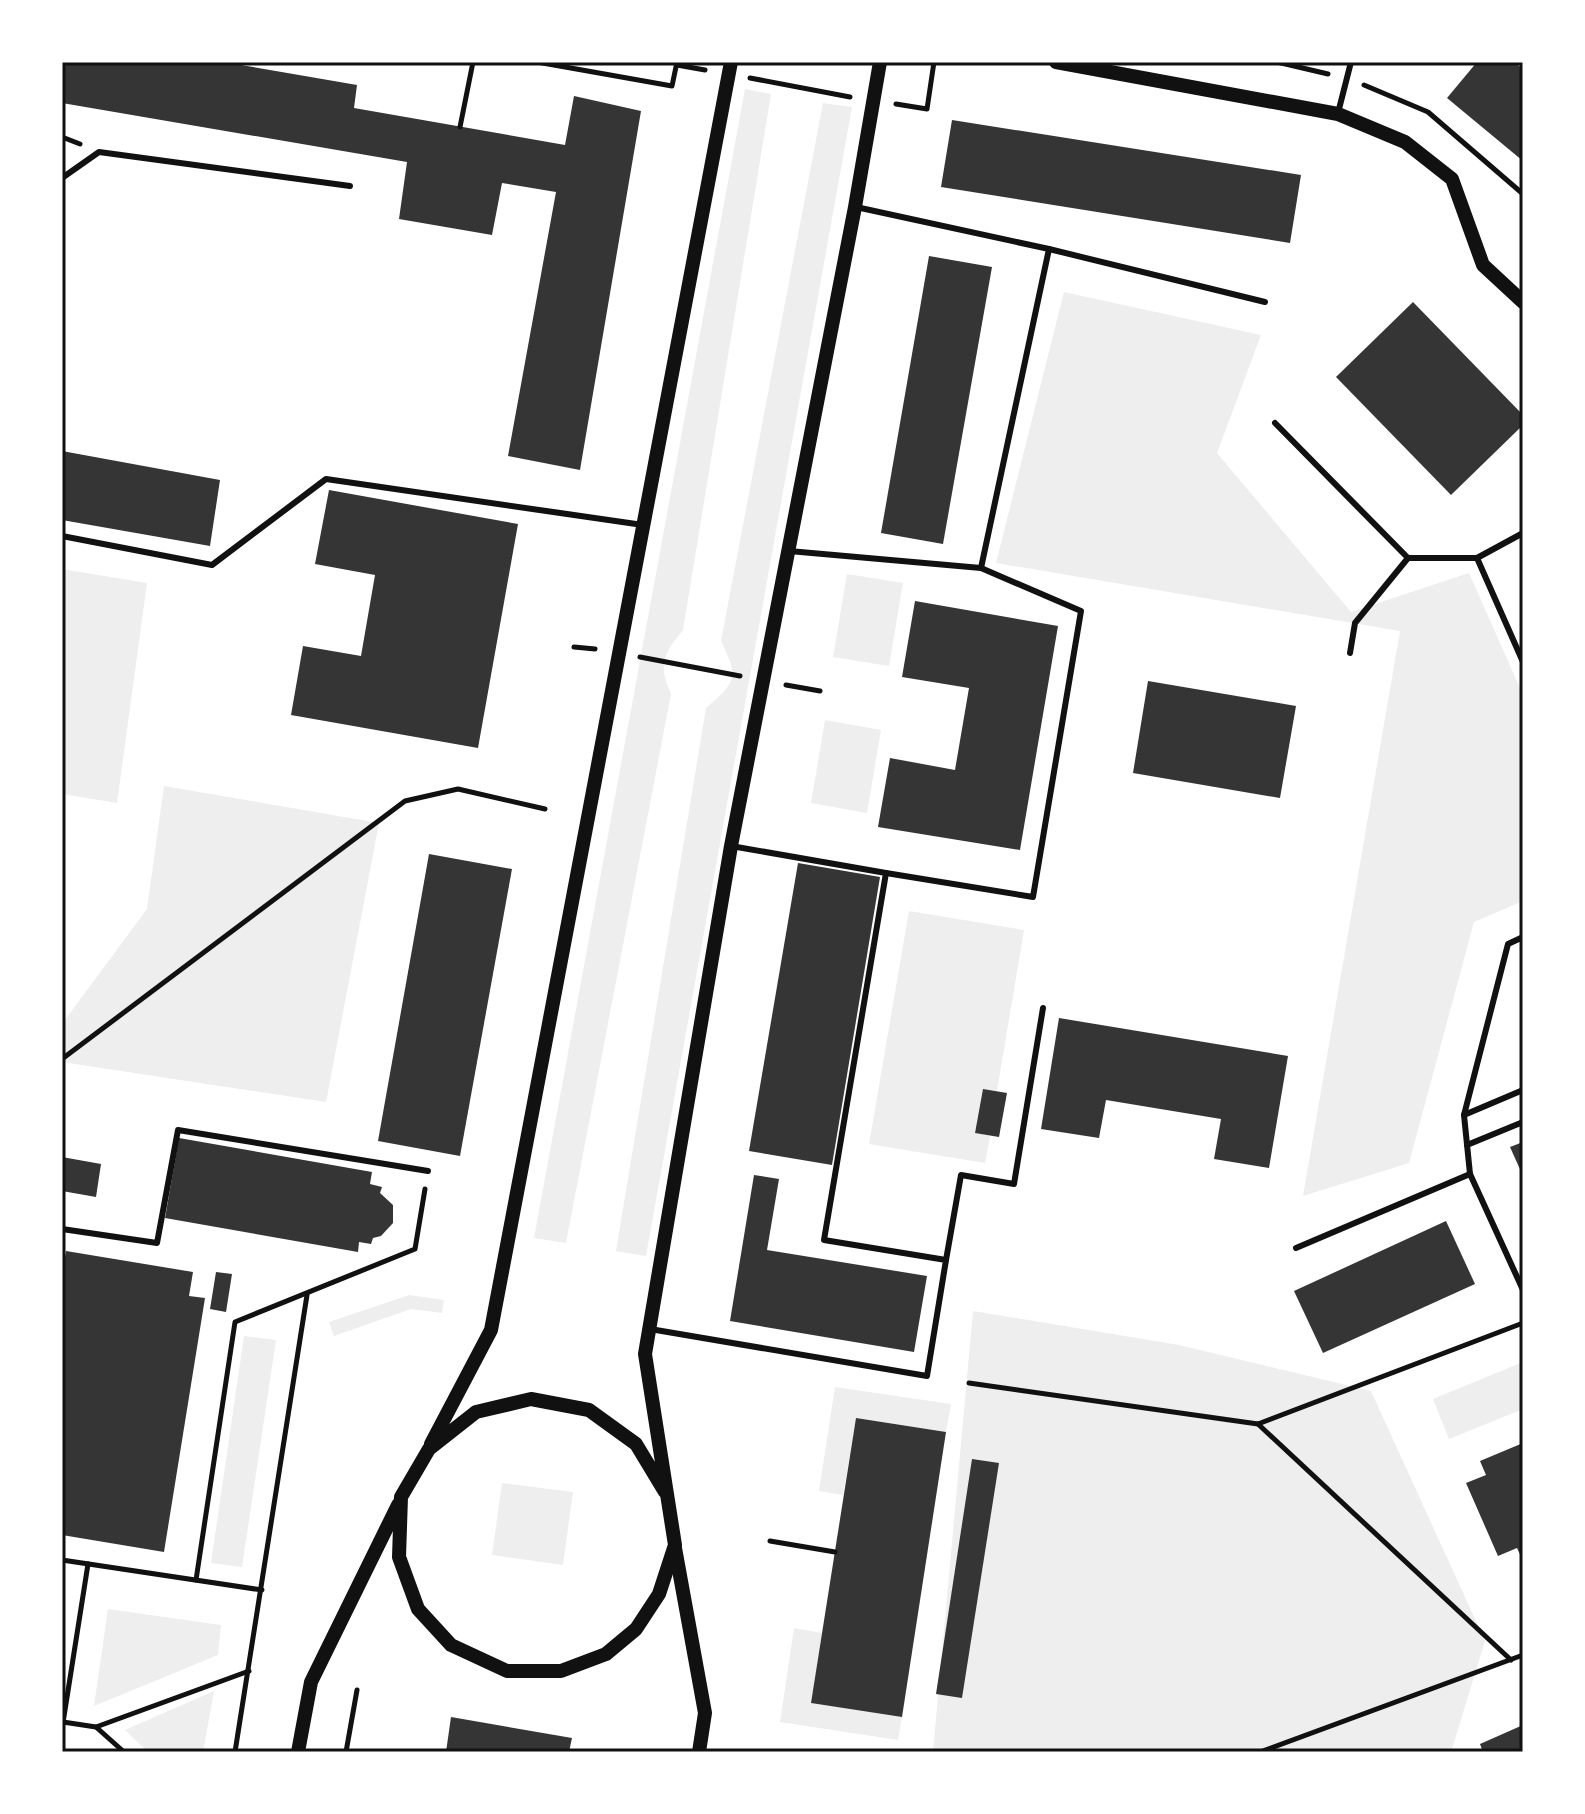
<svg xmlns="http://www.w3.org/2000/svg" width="1585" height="1814" viewBox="0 0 1585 1814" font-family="Roboto,sans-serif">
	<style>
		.green { fill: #eee }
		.building { fill: #353535 }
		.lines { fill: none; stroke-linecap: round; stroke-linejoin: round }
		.path { stroke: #111; stroke-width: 5 }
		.service { stroke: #111; stroke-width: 6 }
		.tertiary { stroke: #111; stroke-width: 14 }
		.neatline { fill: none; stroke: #111; stroke-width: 3 }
	</style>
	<rect width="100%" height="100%" fill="#fff"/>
	<g class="green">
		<path d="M745,89L771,94L683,630C663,654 658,665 671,694L566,1243L534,1238Z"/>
		<path d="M823,103L852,107L646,1256L616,1251L706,708C737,681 739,678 721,641Z"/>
		<polygon points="1064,292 1261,335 1217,453 1351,612 1469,573 1523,695 1523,901 1474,922 1409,1163 1303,1196 1400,631 996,563"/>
		<polygon points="62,569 147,583 117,803 62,794"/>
		<polygon points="847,574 903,583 889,666 833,657"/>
		<polygon points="825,720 881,730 867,813 811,803"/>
		<polygon points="164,786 379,823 326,1102 62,1062 62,1024 147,909"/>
		<polygon points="909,911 1024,930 997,1091 983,1089 975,1132 990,1136 985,1163 869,1144"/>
		<polygon points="409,1295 444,1300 442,1313 411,1309 334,1336 329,1322"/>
		<polygon points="973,1311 1179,1345 1371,1391 1485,1641 1451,1752 933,1752"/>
		<polygon points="244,1336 276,1340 242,1567 211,1563"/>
		<polygon points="1523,1362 1523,1409 1449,1439 1433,1399"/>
		<polygon points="835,1387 951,1404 946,1432 856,1418 843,1495 819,1491"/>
		<polygon points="502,1483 573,1492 563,1565 492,1555"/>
		<polygon points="108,1609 221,1625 218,1655 94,1706"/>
		<polygon points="794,1628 822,1633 811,1703 902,1717 898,1740 780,1722"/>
		<polygon points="214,1691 203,1752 148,1752 125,1730"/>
	</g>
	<g class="building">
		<polygon points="62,62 224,62 357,85 354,108 565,145 574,96 641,111 580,470 508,456 556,192 502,183 492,235 399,219 407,162 62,103"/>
		<polygon points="1477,62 1514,62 1523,69 1523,161 1447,98"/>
		<polygon points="952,120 1301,175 1290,243 941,187"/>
		<polygon points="929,256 992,267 943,544 881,533"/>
		<polygon points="1413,302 1523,415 1523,425 1451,495 1336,377"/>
		<polygon points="62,451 220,480 210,546 62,520"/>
		<polygon points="329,490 518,524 478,748 291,715 303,646 361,656 375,575 315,564"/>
		<polygon points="915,601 1058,626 1020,850 878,827 890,758 955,770 969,688 902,677"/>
		<polygon points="1148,681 1296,706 1280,798 1133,773"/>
		<polygon points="429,854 512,869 460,1156 378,1141"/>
		<polygon points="798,863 880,877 832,1165 749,1151"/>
		<polygon points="1059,1018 1288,1056 1269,1168 1214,1159 1221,1119 1106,1100 1099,1138 1041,1129"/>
		<polygon points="983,1089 1007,1093 999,1137 975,1133"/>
		<polygon points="179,1138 372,1172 370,1184 382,1187 380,1193 393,1205 393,1223 381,1236 373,1238 371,1244 359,1242 358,1252 165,1218"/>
		<polygon points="1523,1142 1523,1176 1510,1147"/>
		<polygon points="62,1157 101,1164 96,1197 62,1191"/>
		<polygon points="754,1175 779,1179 767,1250 927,1276 914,1352 730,1321"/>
		<polygon points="1446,1221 1475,1284 1323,1353 1294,1291"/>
		<polygon points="66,1251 193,1272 189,1296 205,1298 164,1552 62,1535 62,1276"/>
		<polygon points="216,1272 232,1274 226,1312 210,1309"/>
		<polygon points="856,1418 946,1432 902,1717 811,1703"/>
		<polygon points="1523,1443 1523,1561 1517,1548 1498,1556 1466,1483 1486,1475 1480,1461"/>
		<polygon points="972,1459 999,1463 962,1698 936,1694"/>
		<polygon points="451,1717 572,1738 569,1752 446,1752"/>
		<polygon points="1523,1725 1523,1752 1483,1752 1480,1744"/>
	</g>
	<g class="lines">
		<g class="path">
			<polyline points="537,62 672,86 677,62"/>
			<polyline points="1277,62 1328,74"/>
			<polyline points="677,65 705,70"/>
			<polyline points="750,78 850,97"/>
			<polyline points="1364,85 1428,112 1523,194"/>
			<polyline points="896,104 927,109 934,62"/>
			<polyline points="460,127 473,62"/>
			<polyline points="62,137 80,144"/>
			<polyline points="574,647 595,649"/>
			<polyline points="640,657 740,676"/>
			<polyline points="786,685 820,691"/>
			<polyline points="62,1059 405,801 458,789 545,809"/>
			<polyline points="969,1383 1258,1424 1523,1323"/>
			<polyline points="1258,1424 1511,1660"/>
			<polyline points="770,1541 835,1552"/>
			<polyline points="62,1560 262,1590"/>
			<polyline points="196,1580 235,1322 415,1249 425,1189"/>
			<polyline points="63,1722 96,1727"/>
			<polyline points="62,1729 88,1564"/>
			<polyline points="124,1752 96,1727 249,1671"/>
			<polyline points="235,1752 307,1295"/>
			<polyline points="346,1752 357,1690"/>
			<polyline points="1260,1752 1523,1655"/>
		</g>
		<g class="service">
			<polyline points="1338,113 1351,62"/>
			<polyline points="62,178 99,152 350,186"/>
			<polyline points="856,207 1049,249 981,568"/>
			<polyline points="1049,249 1265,302"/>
			<polyline points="1275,423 1408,558"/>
			<polyline points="62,536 212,565 326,479 643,525"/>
			<polyline points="789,551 981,568 1081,611 1033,897 886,873"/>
			<polyline points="1477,558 1523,533"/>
			<polyline points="1350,653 1355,623 1408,558 1477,558 1523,662"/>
			<polyline points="1523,937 1508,944 1464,1115 1523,1090"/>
			<polyline points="1464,1115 1470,1174 1523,1290"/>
			<polyline points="1467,1145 1523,1122"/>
			<polyline points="62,1229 157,1243 178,1130 428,1171"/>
			<polyline points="1296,1248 1470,1174"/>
			<polyline points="946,1260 961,1175 1014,1184 1043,1008"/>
			<polyline points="650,1329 927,1376 946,1260 824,1240 886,873 731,846"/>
		</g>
		<g class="tertiary">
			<polyline points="1056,62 1338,114 1405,142 1452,179 1483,265 1523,302"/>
			<polyline points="431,1444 491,1330 731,62"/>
			<polyline points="665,1492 636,1444 589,1410 531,1399 476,1412 429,1449 401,1497 399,1557 418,1609 451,1645 507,1671 561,1671 606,1654 636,1629 659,1594 675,1545 645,1354 731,846 855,207 880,62"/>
			<polyline points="675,1548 705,1713 699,1752"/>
			<polyline points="298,1752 311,1682 398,1505"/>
		</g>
	</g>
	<rect width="1585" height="1814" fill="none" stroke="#ffffff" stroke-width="128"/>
	<rect x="64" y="64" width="1457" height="1686" class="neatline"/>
</svg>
